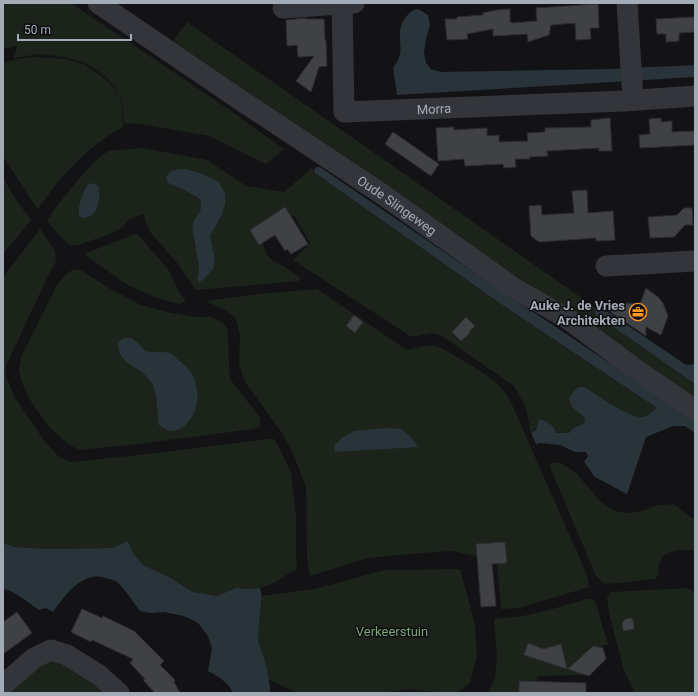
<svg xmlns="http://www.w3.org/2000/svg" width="698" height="696" viewBox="0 0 698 696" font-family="Roboto,sans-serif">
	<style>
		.green { fill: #1b231b; fill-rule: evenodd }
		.water { fill: #283439 }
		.building { fill: #3f4145; stroke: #2d2d31 }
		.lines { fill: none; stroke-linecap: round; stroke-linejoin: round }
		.minor { stroke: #33353a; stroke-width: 21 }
		.labels { text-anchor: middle; stroke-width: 3; stroke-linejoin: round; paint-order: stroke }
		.street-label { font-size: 13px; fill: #a3acb6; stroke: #0e0e10 }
		.poi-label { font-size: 13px; font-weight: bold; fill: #a3acb6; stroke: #0e0e10; text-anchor: end }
		.park-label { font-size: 13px; fill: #7ba378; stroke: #0e0e10 }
	</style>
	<rect width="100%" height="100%" fill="#131315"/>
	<g class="green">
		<path d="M3,3H71L227,108L284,149L266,164L209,136L140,124L124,123L122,101L119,95L122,105L123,127C100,139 80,157 63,176C54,186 46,198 38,209L30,198L3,156V63L16,59L32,57L65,59L84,64L108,81L118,93L115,88L106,77L86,63L64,57L39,54L14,58L17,46L3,49Z"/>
		<polygon points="187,22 596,308 596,314 695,384 695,399 173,41"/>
		<path d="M142,148L207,160L246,186L284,192L312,168L314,170L315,173L501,304L657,408C653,411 648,415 643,417C629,420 596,392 581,386L572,407L585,418L584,423L569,433H555L553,426L544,420C539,424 536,429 531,433L526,408L514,386L442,336L432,333L417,336H410L293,260L310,243L294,215L267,228L262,233L263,244L267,255L273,261L285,267L301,278L298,281L196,290L178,264L150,232L143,214L129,219L123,227L113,233L78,245L70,246L59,235L47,221L56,207L76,182L97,159L108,151ZM186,169L203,174L219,182L214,228L210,237L215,260L197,279L199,269L192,226C194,219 201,213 202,206C202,205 201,200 200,199L182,189L168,183Z"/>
		<polygon points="3,178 17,201 31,220 3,254"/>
		<polygon points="40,229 55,251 56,262 49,274 6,366 7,378 14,396 43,439 59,457 71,462 148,454 269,439 274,439 281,451 291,473 296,516 296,550 297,570 291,572 276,582 260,588 248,589 236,588 217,596 193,592 169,577 143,565 133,553 128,541 112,548 50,549 14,547 3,543 3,277"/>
		<polygon points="135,234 139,236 168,269 178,290 186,302 179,304 154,297 126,284 84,254"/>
		<path d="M73,270H81L107,287L141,305L167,312L196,317H211L222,322L227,328L228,341L230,379L259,416L260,419V427L254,429L138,444L79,450L68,444L48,426L28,397L21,380L19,369L21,357L58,283L67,273ZM138,343L145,351L151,353H168L158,424V405L152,382L144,374L123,359Z"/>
		<path d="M317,289L407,350C416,348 426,344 435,346C442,347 450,354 457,357C477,369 498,379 510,400L587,575L589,587L519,608L501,609L496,555L476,556L451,551L421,553L368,558L310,576L307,557L306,487L294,456L282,433L245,382L239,365L240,336L237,323L235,317L223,309L206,301L259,294Z"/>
		<path d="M552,463H561L575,472L601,502L615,511L629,513L642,511L658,505L673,504L695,520V550C684,550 665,549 660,561C657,568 661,573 655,579L608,584L603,583L596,576L549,465Z"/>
		<path d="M460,569L475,624L477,656L470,683L457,693H447L408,689L382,693H297L268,679C266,666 261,654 258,641C256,627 261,610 262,596L315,589L384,570Z"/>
		<polygon points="688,588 695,593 695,693 635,693 624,671 609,613 607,598 610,592"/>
		<polygon points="587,599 591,599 596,602 602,625 608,644 590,650 592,675 537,676 536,693 488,693 495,678 497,657 494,619 523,616 549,610"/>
		<polygon points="52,658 114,693 3,693"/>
	</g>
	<g class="water">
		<path d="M418,9L428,15L430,25L426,39L424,53L426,63L431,69L441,72L611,69L695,65V77L397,95L393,67C401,58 401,51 400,40C400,37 400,33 400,30C402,21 409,10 418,9Z"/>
		<path d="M316,167H320L507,295L553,325L695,421V433L685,426H673L646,437L627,494L595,477L584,462L588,456L586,452H575L560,445L540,443L536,444L531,433L536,430L539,420H544L553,426L556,433H569C573,426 579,427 584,423L585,418L572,407L569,399C573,392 577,384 586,388C598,395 630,419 643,417C648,415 653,411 657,408L501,304L315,173L314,170Z"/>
		<path d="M186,169L203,174L219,182L225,194V204L222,214L210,236L215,260L213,269L203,280L199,282L197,279L199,269L192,226C195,214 204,214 200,199L182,189L168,183L166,177C172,168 177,170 186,169Z"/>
		<path d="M94,183L99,187C100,199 99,216 84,218L79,216C78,203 82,196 87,185Z"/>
		<polygon points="599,306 686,365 695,364 695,384 595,314 596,308"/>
		<path d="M124,338H131L138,343L145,351C151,353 165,351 169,353C172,354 175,357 177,359C183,363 188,368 192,374C197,383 199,397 196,407C193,418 184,431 171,431C166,431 162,427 158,424C158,411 157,395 152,383C151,381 148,379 146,376C134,364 118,364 118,342Z"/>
		<polygon points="387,428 401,429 411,437 418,447 335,452 334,446 342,438 354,431"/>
		<path d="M128,541L133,553L143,565L169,577L193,592L217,596L236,588L248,589L260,588L262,596L259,622L258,640L266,665L270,687V693H233C229,683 218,676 208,671L212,648L208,636L198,623L184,616L164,612L151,613L140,611C133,602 126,590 117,582C114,580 109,579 106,578C82,570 65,596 53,612L46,608L39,610C30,604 14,590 3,589V543L14,547L50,549L112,548Z"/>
	</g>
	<g class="building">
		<polygon points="598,4 599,28 590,28 591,39 576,40 575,23 551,25 549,35 528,42 527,34 493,36 493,29 467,34 468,39 447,40 445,19 457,19 457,17 483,15 483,13 496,10 510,9 510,22 512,22 512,23 537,21 536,8"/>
		<polygon points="695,17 695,32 679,33 679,41 666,42 666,34 657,34 656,19"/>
		<polygon points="306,18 306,19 324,19 325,40 326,40 327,66 319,67 311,92 296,81 314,56 298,57 297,45 287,46 286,20"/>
		<polygon points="610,118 612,151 599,151 599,148 547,151 548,156 530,157 530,159 515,159 516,167 504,168 503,164 465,166 464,159 438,161 436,128 454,127 454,130 487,128 487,136 499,135 499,142 528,141 527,133 545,132 545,128 591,127 591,120"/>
		<polygon points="661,118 661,122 672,121 672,132 695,131 695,145 640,148 639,135 650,134 649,119"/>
		<polygon points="393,132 439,164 431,176 385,144"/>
		<polygon points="587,190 588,213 613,211 615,240 596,241 596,238 539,242 531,236 529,206 541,205 542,215 574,213 572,191"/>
		<polygon points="285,207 308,244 291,254 287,249 285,251 275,235 259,245 250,230"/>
		<polygon points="684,208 692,208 693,225 685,225 674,237 650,238 648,217 677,215"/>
		<polygon points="646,288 658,297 663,303 668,316 661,335 646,327 646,336 606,309 624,308 625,303 640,304"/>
		<polygon points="354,315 363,322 355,333 346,326"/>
		<polygon points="466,317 475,326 469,332 470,333 461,341 452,332"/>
		<polygon points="505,542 507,563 492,564 496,606 481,607 476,544"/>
		<polygon points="82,609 102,618 103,616 134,631 164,661 160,665 175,680 174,682 180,693 155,693 143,680 145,679 130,663 133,659 92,640 91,642 71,632"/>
		<polygon points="17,612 32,633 3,654 3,622"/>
		<polygon points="632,618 634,624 634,629 623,631 622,624 625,619"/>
		<polygon points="528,643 543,649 561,644 567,669 524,655"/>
		<polygon points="593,646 603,648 606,659 589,676 568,669"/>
		<polygon points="519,681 586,683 586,693 519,693"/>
	</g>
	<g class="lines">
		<g class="minor">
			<path id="s1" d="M98,3L239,99L382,194L514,288L568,319L638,371L695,410"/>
			<polyline points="627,3 633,100"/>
			<path id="s2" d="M342,4L344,112L624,101L695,96"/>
			<polyline points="283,8 354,3"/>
			<polyline points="606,266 695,261"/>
			<polyline points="3,685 34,658 51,650 67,655 99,675 119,693"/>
		</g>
	</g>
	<defs>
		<symbol id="office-ring" viewBox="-11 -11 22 22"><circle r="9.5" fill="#0e0e10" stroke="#ff9621" stroke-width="1.5"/><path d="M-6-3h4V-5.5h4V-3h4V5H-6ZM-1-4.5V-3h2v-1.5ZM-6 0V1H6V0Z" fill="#ff9621"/></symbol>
	</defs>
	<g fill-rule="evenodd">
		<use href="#office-ring" x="628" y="302" width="20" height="20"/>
	</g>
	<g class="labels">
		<g class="street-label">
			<text dy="5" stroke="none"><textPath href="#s2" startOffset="198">Morra</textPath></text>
			<text dy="5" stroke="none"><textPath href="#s1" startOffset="361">Oude Slingeweg</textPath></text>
		</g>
		<g class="poi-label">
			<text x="625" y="310">Auke J. de Vries<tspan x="625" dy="15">Architekten</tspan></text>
		</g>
		<g class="park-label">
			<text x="392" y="636">Verkeerstuin</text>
		</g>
	</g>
	<rect width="698" height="696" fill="none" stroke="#a3acb6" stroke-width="8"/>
	<path d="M18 34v6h113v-6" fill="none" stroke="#a3acb6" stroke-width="2"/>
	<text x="24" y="34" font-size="12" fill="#a3acb6" stroke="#0e0e10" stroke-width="3" paint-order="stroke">50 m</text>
</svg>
